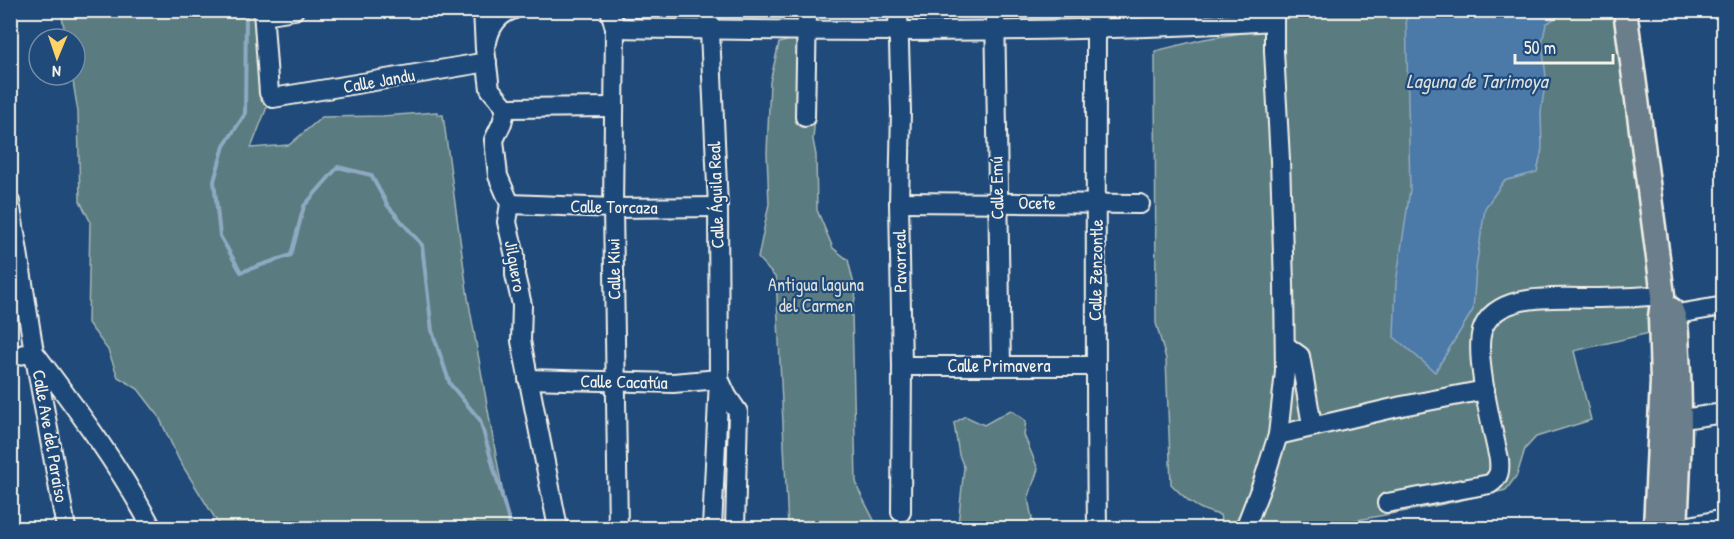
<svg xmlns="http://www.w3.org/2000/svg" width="1734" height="539" viewBox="0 0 1734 539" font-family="'Patrick Hand',sans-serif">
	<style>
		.green { fill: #5a7b80; stroke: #a7b6b4; stroke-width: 1.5 }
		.water { fill: #4c79a8; stroke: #8fa9c2; stroke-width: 1.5 }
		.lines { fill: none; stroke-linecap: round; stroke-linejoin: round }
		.stream { stroke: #8fa9c2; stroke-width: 4 }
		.minor-casing { stroke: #f4f1e8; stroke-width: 22 }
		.major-casing { stroke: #f4f1e8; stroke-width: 27 }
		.minor { stroke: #1f4a7a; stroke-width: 18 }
		.major { stroke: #6b7e8b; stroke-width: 22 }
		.labels { text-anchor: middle; stroke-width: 4.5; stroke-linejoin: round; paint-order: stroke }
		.street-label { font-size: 18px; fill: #f4f1e8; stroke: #1f4a7a }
		.park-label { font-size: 18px; fill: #dddfd8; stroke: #1f4a7a }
		.water-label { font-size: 20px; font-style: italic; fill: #dbdfde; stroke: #1f4a7a }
	</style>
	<rect width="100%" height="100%" fill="#1f4a7a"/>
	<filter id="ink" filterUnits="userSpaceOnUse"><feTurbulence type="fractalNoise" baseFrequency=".0167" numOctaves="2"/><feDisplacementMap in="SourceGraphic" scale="12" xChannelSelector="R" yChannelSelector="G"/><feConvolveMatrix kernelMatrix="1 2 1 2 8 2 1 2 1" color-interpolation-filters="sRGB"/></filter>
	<g filter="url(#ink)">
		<g class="green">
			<polygon points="61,11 258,11 267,107 251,148 289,145 322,117 383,116 437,112 438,115 443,115 468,298 509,528 221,528 179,460 158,415 138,389 118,377 108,350 88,323 90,221 80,201 78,112 72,75 75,75 75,39 66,39"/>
			<path d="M1250,11H1617L1662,330L1574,351L1591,420L1536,437L1525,449L1517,475L1506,490L1439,505L1314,528H1222L1220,515C1196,510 1188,501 1171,484L1166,359L1156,323L1155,51L1204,39L1248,32Z"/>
			<polygon points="801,37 813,63 815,115 813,140 816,155 817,210 833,248 848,260 856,293 852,313 856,481 858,489 878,528 788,528 776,278 758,258 769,204 767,153 770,82 779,43"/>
			<polygon points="1011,410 1026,421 1024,435 1038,469 1028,499 1034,528 950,528 958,525 964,467 959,455 954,423 965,416 984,425"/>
		</g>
		<polygon class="water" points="1406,11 1566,11 1546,24 1542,43 1546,77 1541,112 1542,149 1537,172 1504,181 1485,208 1476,268 1473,310 1435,372 1394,337 1396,283 1410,190"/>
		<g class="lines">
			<polyline class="stream" points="246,10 245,114 224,146 214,181 220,236 241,272 291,255 304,206 338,167 371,175 388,206 422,245 432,331 450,384 480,420 511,528"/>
			<defs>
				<g id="minor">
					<polyline points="263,10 269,93 273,98 487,62"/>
					<polyline points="483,10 485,49 490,89 506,108 502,123 494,140 498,176 510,204 507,222 515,256 515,275 522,305 521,341 558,528"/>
					<polyline points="610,10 615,28 613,208 618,528"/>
					<polyline points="709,10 718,207 719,379 712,528"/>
					<polyline points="898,10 901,111 899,202 902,366 901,512"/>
					<polyline points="995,10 1001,366"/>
					<path d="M1096,10C1096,183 1095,356 1097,528"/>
					<polyline points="264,15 294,10"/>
					<path d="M615,28C835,32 1055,34 1274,21"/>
					<path d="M487,42C490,27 497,15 512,10"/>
					<polyline points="506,108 614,107"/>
					<polyline points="805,117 807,10"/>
					<polyline points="10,202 34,352 66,528"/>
					<polyline points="899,202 1140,204"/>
					<polyline points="510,204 613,208 718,207"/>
					<polyline points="1660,317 1724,306"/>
					<polyline points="1286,346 1300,356 1312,425"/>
					<path d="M37,356C79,412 120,467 152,528"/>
					<polyline points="10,357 34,352"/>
					<polyline points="902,366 1095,366"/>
					<polyline points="528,379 673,383 719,379"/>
					<polyline points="720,381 727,396 738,412 735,528"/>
					<polyline points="1669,421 1724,413"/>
					<polyline points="1278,435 1402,406 1485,390"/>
					<path d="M1387,503L1490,484C1500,477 1500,470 1499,459C1493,431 1474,356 1482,331C1495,289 1566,299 1599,298C1620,298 1642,297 1663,295"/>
					<polyline points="1245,528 1263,482 1278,435 1285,372 1284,284 1280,160 1274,51 1274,10"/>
					<polyline points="1680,528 1724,519"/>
				</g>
				<g id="major">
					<polyline points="1625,10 1663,295 1660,317 1662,381 1655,528"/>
					<path d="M1671,309C1678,322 1677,341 1678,355C1682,413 1679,470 1676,528"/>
				</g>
			</defs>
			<use href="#minor" class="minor-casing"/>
			<use href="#major" class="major-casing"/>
			<use href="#minor" class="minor"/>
			<use href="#major" class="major"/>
		</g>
	</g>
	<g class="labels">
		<g class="street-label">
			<text transform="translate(379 81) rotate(-10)" y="6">Calle Jandu</text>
			<text transform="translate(997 188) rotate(-91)" y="6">Calle Emú</text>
			<text transform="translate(716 195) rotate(-92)" y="6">Calle Águila Real</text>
			<text transform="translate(1037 203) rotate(1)" y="6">Ocete</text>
			<text transform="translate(614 207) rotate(1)" y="6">Calle Torcaza</text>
			<text transform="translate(900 261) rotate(-91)" y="6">Pavorreal</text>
			<text transform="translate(515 266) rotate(80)" y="6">Jilguero</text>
			<text transform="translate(614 269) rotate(-91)" y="6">Calle Kiwi</text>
			<text transform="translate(1096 270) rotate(-89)" y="6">Calle Zenzontle</text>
			<text x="999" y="372">Calle Primavera</text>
			<text transform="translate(624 382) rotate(1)" y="6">Calle Cacatúa</text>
			<text transform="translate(50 436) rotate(80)" y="6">Calle Ave del Paraíso</text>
		</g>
		<g class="park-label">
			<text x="816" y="291">Antigua laguna<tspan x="816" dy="21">del Carmen</tspan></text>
		</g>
		<g class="water-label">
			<text x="1477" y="88">Laguna de Tarimoya</text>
		</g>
	</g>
	<rect width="1734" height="539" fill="none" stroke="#1f4a7a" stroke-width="36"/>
	<rect x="18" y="18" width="1698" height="503" fill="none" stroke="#f4f1e8" stroke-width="2" filter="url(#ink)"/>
	<g transform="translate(57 57) rotate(182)"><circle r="28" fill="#1f4a7a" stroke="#748da6" stroke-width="1.5"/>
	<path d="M0-4.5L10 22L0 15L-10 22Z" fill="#ffd166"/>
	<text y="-9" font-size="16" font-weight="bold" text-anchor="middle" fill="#f4f1e8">N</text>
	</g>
	<path d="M1515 54v9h98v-9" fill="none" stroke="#f4f1e8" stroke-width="3"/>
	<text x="1524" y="54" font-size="18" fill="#f4f1e8" stroke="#1f4a7a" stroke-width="4.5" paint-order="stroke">50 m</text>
</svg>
